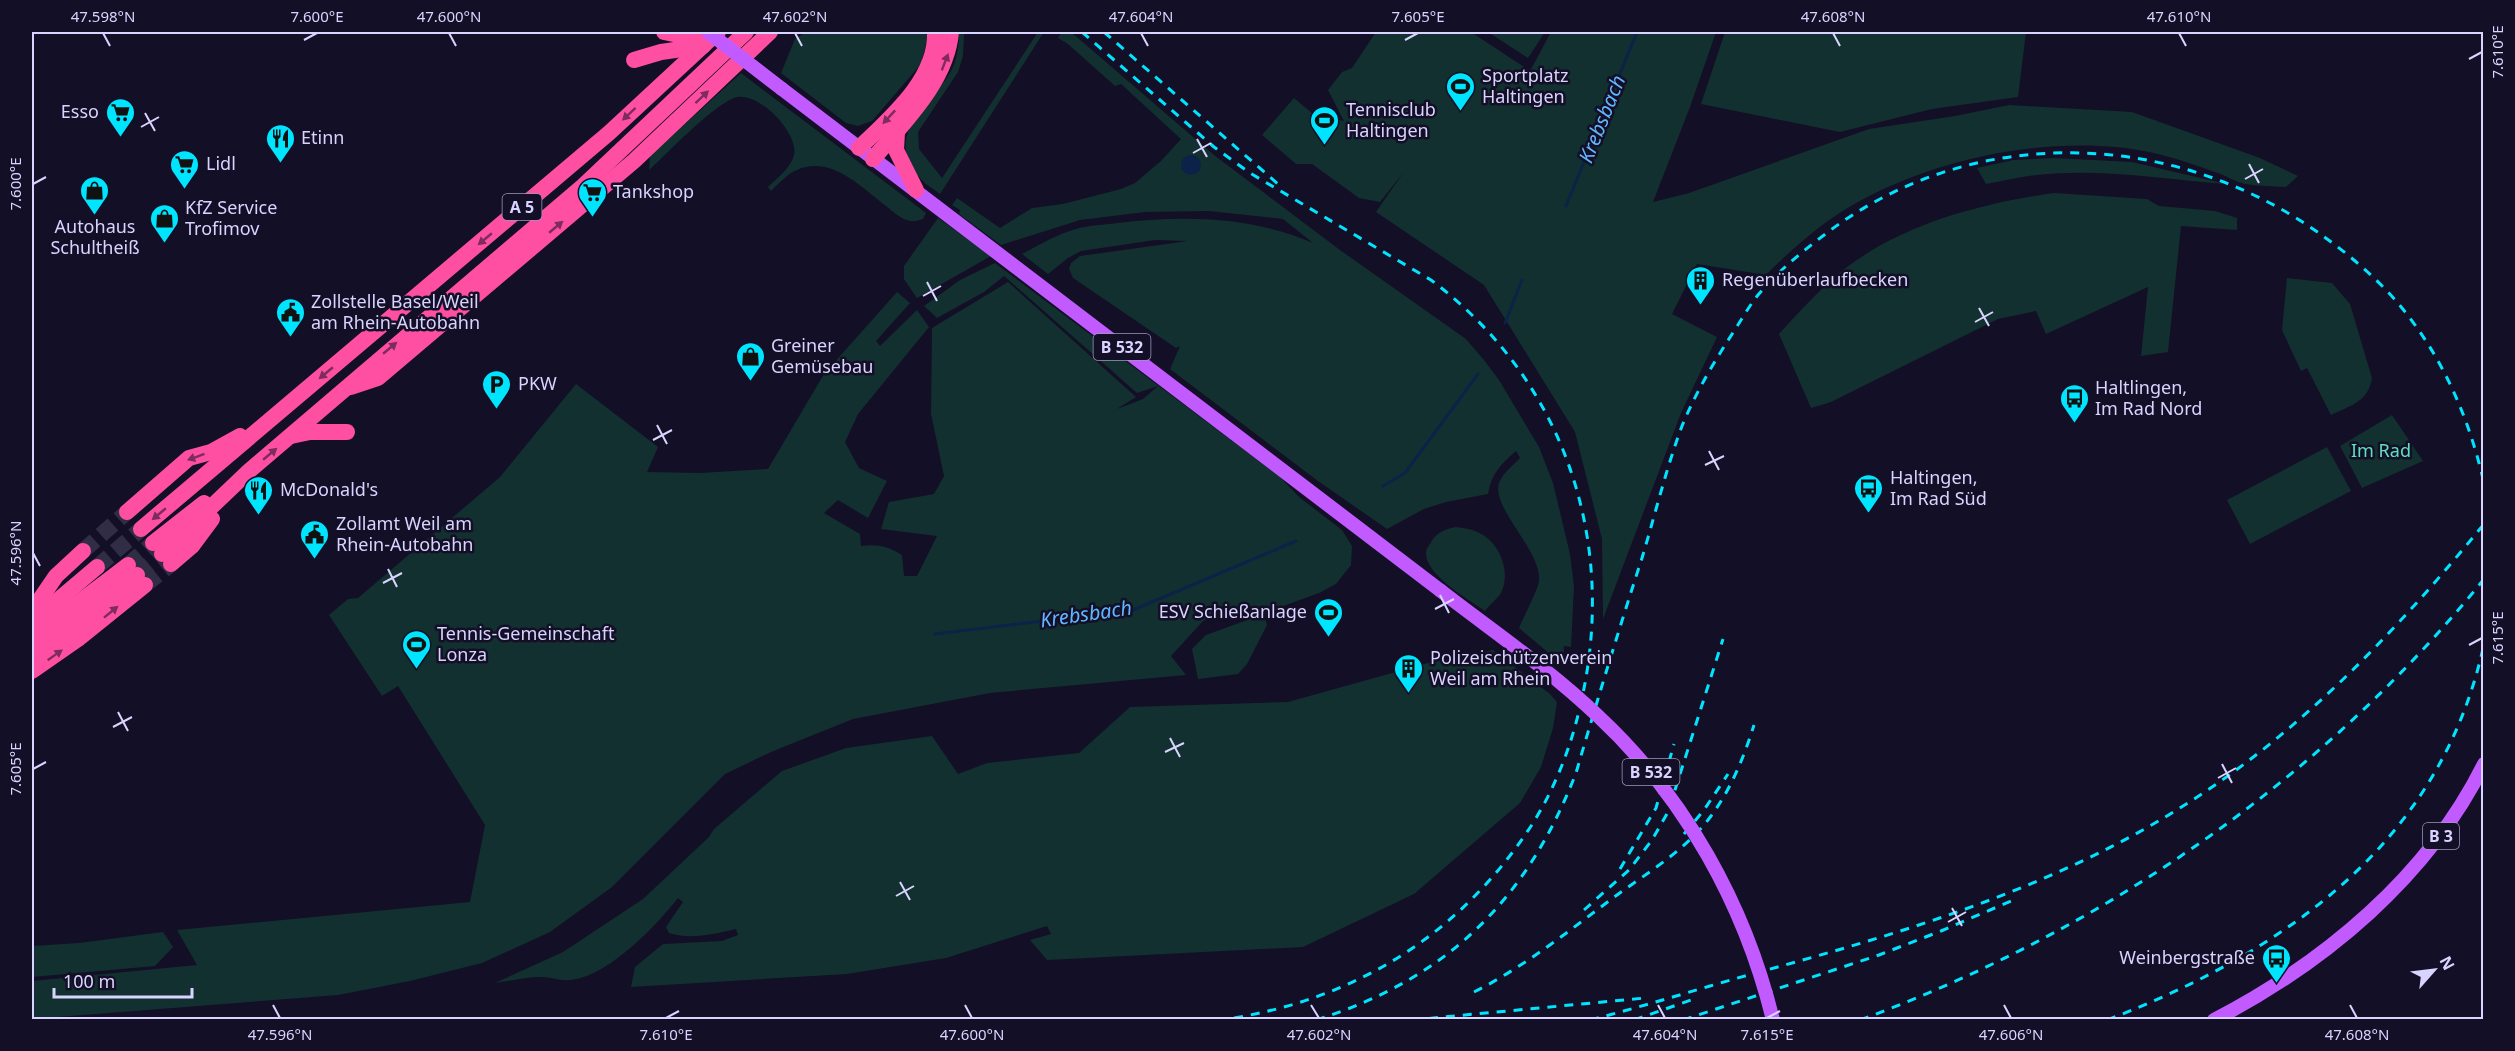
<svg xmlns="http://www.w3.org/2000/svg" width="2515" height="1051" viewBox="0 0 2515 1051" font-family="'Noto Sans',sans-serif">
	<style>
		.green { fill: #12302f }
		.water { fill: #0c2248 }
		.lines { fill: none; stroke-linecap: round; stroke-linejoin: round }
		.stream { stroke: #0c2248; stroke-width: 3 }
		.highway-tunnel { stroke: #312d47; stroke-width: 16; stroke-dasharray: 16 8; stroke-linecap: butt }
		.primary { stroke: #c25bff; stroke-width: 14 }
		.highway { stroke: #ff4fa3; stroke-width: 16 }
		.rail { stroke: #00e5ff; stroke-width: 3; stroke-dasharray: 9 8; stroke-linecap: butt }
		.primary-bridge { stroke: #c25bff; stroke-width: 14 }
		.oneway { fill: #7d2c5e }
		.ticks { fill: none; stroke: #d9d4ff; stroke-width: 2 }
		.labels { text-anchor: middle; stroke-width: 5; stroke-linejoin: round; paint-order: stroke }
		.shield { fill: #130f26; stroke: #9e99be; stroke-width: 1.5 }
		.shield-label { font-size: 16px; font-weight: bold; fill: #d9d4ff }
		.poi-label { font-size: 18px; fill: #d9d4ff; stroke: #130f26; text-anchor: start }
		.park-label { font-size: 18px; fill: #5fe0c0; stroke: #130f26 }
		.water-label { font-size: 20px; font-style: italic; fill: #62b6ff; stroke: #130f26 }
		.neatline { fill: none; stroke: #d9d4ff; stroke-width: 2 }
		.ticks-label { font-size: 15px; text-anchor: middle; fill: #d9d4ff }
	</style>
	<rect width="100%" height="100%" fill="#130f26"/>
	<g class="green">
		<polygon points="806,32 923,32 928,36 921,64 872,121 858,126 846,123 781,73 795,39"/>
		<path d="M959,32H964V34L963,56L958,72L918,132L919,149L942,178L1038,32H1044L940,194C932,187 926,186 920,178C883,137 926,110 948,76C957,63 959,47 959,32Z"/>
		<path d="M1062,32H1071L1214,155L1340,250L1466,339L1484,360L1499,380L1539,447L1553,483L1570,554L1574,586L1571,647L1564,646L1563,665L1519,628C1523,618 1538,590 1539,581C1542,549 1485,503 1501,479C1505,471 1514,465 1520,458L1516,451C1502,463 1491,474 1488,494L1446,502L1424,509L1387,529L1318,481L1170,369L1180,346L1176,348L1073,278L1069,269L1071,263L1080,256L1188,241L1155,240L1081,251L1068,258L1048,274L1022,254C1039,245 1057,234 1076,229C1089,225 1104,225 1117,223C1182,215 1252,216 1313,243L1283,219L1209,211L1145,212L1080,220L1001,245L959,214L960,210L952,205L957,198L1000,228L1032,208L1063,204L1121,189L1135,183L1161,161L1181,139L1121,84L1115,86L1068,44L1058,38Z"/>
		<path d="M1376,32H1471L1530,71L1551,32H1716L1690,107L1653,202L1689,193L1869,129L1955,116L2009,105L2132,112L2260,158L2298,176L2286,187C2272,186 2258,186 2245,184C2235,182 2225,175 2215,172C2196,165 2174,158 2154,153C2058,132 1935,157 1851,206C1820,224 1791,250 1766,275L1697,264L1672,314L1717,337L1681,413L1603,619L1602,539L1575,432L1484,285L1376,212L1403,173L1380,202L1359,198L1312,164H1296L1262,135L1294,98L1313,114L1344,121L1328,90L1342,72L1352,68Z"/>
		<polygon points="1488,32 1545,32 1528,58"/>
		<polygon points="1725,32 2026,32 2018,97 1932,109 1840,132 1701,104"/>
		<path d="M741,73L926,213L923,219C919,220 914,222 910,221C901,219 893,212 886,206C859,185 825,149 788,175C782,180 776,186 771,191L768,187C776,179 791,168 794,155C799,133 757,89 734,98C711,107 668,153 649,170L650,156Z"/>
		<path d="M2053,158L2132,162L2226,184C2163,179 2099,168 2037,175C2020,177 2003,181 1986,184L1977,168L2013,160Z"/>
		<path d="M2054,193L2147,199L2159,206L2215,211L2237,218V230L2181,226L2168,352L2141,356L2148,287L2046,334L2036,311L1998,319L1831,402L1811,408L1779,334C1795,316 1812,298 1830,281C1890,227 1976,204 2054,193Z"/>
		<polygon points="938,218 991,256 917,298 904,279 904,266"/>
		<path d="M995,263L1280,477L1299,497L1342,530L1352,546L1351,565L1336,584L1319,593L1275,609L1243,606L1203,621L1171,656L1186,675L990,693L853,719L771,752L725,774L612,887L550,932L482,963L410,981L338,995L32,1019V981L197,965L177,930L470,902L485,825L398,686L382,696L329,615L348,599L358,598L500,477L576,384L658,447L647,472L699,473L768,469L824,374L897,292L910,303L876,341L880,346L917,310L929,327L858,414L845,442L859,468L887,481L868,518L838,500L824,513L860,534L861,546C878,544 887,546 902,555L904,576H917L937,536L881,529L889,502L934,494L944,476L931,414L932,328L1008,282L1136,397L1117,409L1143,399L1158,386L1137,393L1004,276L984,292L937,318L924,306L960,280Z"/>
		<path d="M2287,278L2332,283L2350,304L2372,378C2369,401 2350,406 2331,415L2307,368L2301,371L2282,330Z"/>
		<polygon points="2392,415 2423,461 2362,488 2340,446"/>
		<polygon points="2327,447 2351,491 2250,544 2227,500"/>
		<path d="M1456,527C1466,528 1475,530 1483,535C1501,546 1511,574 1501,593C1497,599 1489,605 1485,611C1469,600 1424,574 1426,552C1426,549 1428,547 1430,544C1435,533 1445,529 1456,527Z"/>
		<polygon points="1250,619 1265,619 1267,625 1247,664 1238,674 1198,679 1192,649 1206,635"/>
		<path d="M1493,650L1550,694L1557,702L1553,728L1541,767L1520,803L1414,894L1303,947L1047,960L1030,940L1051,934L1047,926L946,958L847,974L631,987L635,967L663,944L722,941L738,935L736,929C715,934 691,940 669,933L666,927L683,902L678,898C656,926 607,978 569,980C560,981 551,977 541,977C526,977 510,981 495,983L563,952L643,899L709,837L714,829L782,771L846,748L932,736L958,774L987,763L1079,753L1130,707L1288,702L1428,663Z"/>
		<polygon points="163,932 173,947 155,966 32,977 32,946 79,943"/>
	</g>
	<circle class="water" cx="1191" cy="165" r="10"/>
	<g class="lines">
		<g class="stream">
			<polyline points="1566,206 1637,32"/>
			<polyline points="1505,323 1522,280"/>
			<polyline points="1383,486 1405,473 1478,374"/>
			<polyline points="935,634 1133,610 1296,541"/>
		</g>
		<g class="highway-tunnel">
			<polyline points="83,551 127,512"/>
			<polyline points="128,565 153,543"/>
			<polyline points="97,567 141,529"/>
			<polyline points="137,575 162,554"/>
			<polyline points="145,585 171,564"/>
		</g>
		<g class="primary">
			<polyline points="782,89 1441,591"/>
			<path d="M2214,1020C2324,963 2428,877 2484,764"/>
		</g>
		<g class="highway">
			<polyline points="664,32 683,36 706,32"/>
			<polyline points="634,60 661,52 703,46"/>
			<polyline points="897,132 896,150 916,190"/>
			<path d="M859,148C890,118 937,79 935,32"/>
			<path d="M873,159C904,122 947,81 951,32"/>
			<polyline points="351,387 378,378 634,161 770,32"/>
			<polyline points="291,436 310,432 347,432"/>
			<polyline points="127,512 189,458 211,452 240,436"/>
			<polyline points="141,529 609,133 718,32"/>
			<polyline points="153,543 204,503"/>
			<polyline points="162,554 249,471 583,186 746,32"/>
			<polyline points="171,564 192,546 212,519"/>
			<polyline points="32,611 56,576 83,551"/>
			<polyline points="32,622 97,567"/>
			<polyline points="32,638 128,565"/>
			<polyline points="32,654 70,628 137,575"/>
			<polyline points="32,671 78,639 145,585"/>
		</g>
		<g class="rail">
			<path d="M1082,32L1214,147L1250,173L1431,280C1563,379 1617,538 1582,698C1572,746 1553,795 1525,835C1452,941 1348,1002 1221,1020"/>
			<polyline points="1104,32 1278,184"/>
			<polyline points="1684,834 1704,810 1728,774"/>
			<polyline points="1620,869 1656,808 1674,744"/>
			<polyline points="1584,910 1629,870 1652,840 1668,812 1723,639"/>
			<path d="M1474,992C1526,966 1571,929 1617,895C1650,871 1687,849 1711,816C1731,789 1744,757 1754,725"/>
			<path d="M1316,1020C1447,979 1527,900 1576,773C1597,701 1619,629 1642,558C1655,515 1666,469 1682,426C1696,392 1714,362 1734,331C1742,319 1749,306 1758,295C1778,271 1803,251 1828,232C1972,124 2169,129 2316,231C2353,257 2388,287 2415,325C2449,372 2471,426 2484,483"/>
			<polyline points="1412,1020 1645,998"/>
			<path d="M1590,1020C1645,1006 1698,989 1752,974C1903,933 2058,887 2191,801C2305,728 2399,628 2484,524"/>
			<polyline points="1634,1020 1691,1000"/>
			<polyline points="1683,1020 1879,955 1941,931 2011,901"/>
			<path d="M1860,1020C2102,931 2322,780 2484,579"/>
			<path d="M2107,1020C2287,951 2441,842 2484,644"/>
		</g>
		<g class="primary-bridge">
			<polyline points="708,32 782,89"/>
			<path d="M1441,591C1494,632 1550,670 1598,716C1685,797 1745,905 1773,1020"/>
		</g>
	</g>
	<defs><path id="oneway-solid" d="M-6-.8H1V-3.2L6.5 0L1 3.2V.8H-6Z" transform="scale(1.5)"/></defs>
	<g class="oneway">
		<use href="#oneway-solid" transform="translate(945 62) rotate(-69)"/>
		<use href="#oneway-solid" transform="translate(702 97) rotate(-43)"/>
		<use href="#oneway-solid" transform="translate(629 114) rotate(137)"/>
		<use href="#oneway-solid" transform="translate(889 117) rotate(133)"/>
		<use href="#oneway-solid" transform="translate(556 227) rotate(-40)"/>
		<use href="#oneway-solid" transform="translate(485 239) rotate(140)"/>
		<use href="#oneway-solid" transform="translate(390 348) rotate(-40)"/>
		<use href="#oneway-solid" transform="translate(326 373) rotate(140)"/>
		<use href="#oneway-solid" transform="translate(270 454) rotate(-40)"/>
		<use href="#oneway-solid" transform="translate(196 457) rotate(160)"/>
		<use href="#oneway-solid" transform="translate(159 514) rotate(140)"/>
		<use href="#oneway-solid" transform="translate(111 612) rotate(-39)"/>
		<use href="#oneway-solid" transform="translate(55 655) rotate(-35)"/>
	</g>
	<path class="ticks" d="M103,33L110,46M449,33L456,46M795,33L802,46M1141,33L1148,46M1833,33L1840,46M2179,33L2186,46M304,40L317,33M1405,40L1418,33M2469,59L2482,52M145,113L155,131M141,127L159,117M1197,139L1207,157M1193,153L1211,143M2249,164L2259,183M2245,179L2263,169M33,184L46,177M927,282L937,301M923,296L941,286M1979,308L1989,326M1975,322L1993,312M657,425L667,444M653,440L672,430M1709,451L1719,470M1705,465L1724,456M33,553L40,566M388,569L397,587M383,583L402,573M1440,595L1449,613M1435,609L1454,599M2469,645L2482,638M118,712L128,731M113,727L132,717M1170,738L1180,757M1165,752L1184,743M2222,764L2232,783M33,769L46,762M2218,778L2236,768M900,882L910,900M896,896L914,886M1952,908L1962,926M1948,922L1966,912M273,1005L280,1018M965,1005L972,1018M1311,1005L1319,1018M1658,1005L1665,1018M2004,1005L2011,1018M2350,1005L2357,1018M666,1018L679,1011M1767,1018L1780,1011"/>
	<defs>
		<symbol id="stadium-pin" viewBox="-11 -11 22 30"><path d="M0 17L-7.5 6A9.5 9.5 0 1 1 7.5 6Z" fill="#00e5ff" stroke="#130f26"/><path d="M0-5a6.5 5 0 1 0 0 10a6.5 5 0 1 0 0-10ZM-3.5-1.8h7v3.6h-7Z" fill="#111"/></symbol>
		<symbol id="supermarket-pin" viewBox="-11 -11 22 30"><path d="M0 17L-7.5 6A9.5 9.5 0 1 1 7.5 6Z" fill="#00e5ff" stroke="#130f26"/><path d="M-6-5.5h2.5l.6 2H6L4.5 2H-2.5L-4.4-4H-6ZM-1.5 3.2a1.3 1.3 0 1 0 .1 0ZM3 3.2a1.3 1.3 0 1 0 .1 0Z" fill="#111"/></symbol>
		<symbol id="restaurant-pin" viewBox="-11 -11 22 30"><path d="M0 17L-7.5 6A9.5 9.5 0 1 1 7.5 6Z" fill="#00e5ff" stroke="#130f26"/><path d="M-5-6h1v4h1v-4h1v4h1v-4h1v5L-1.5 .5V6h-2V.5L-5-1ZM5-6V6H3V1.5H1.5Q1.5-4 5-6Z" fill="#111"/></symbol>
		<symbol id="shop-pin" viewBox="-11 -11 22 30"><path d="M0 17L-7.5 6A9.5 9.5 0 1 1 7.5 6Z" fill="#00e5ff" stroke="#130f26"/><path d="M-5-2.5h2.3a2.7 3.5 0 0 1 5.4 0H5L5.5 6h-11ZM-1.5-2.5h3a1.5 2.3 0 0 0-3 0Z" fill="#111"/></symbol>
		<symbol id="building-pin" viewBox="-11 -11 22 30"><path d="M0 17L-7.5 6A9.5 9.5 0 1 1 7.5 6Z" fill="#00e5ff" stroke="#130f26"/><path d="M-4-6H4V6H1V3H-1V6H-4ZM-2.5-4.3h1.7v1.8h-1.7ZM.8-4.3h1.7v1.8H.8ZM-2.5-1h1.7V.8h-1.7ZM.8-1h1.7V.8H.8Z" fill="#111"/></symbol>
		<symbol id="civic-pin" viewBox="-11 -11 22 30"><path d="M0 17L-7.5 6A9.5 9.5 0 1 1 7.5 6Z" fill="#00e5ff" stroke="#130f26"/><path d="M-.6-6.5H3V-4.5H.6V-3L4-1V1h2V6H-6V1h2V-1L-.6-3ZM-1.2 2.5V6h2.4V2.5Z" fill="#111"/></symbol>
		<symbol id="parking-pin" viewBox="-11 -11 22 30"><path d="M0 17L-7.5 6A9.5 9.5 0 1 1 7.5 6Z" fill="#00e5ff" stroke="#130f26"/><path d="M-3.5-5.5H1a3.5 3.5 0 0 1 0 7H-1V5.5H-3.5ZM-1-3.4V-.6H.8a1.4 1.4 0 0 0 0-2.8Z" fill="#111"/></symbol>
		<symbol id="bus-pin" viewBox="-11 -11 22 30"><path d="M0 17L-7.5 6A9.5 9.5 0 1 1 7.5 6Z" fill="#00e5ff" stroke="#130f26"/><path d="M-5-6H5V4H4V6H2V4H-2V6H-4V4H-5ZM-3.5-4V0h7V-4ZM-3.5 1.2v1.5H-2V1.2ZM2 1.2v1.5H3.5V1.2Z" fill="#111"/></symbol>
	</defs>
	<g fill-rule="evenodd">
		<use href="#stadium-pin" x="1444" y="70" width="33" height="45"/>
		<use href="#supermarket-pin" x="104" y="96" width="33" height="45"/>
		<use href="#stadium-pin" x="1308" y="104" width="33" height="45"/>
		<use href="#restaurant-pin" x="264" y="122" width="33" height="45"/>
		<use href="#supermarket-pin" x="168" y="148" width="33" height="45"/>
		<use href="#shop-pin" x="78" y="174" width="33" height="45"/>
		<use href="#supermarket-pin" x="576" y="176" width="33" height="45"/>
		<use href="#shop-pin" x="148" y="202" width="33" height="45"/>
		<use href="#building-pin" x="1684" y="264" width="33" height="45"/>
		<use href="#civic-pin" x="274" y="296" width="33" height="45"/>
		<use href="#shop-pin" x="734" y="340" width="33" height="45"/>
		<use href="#parking-pin" x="480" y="368" width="33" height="45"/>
		<use href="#bus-pin" x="2058" y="382" width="33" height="45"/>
		<use href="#bus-pin" x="1852" y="472" width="33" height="45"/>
		<use href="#restaurant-pin" x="242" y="474" width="33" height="45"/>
		<use href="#civic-pin" x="298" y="518" width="33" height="45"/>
		<use href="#stadium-pin" x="1312" y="596" width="33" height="45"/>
		<use href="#stadium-pin" x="400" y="628" width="33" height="45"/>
		<use href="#building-pin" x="1392" y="652" width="33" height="45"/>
		<use href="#bus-pin" x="2260" y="942" width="33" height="45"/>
	</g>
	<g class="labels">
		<g class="shield">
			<rect x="502.5" y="194" width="39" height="26" rx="4.5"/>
			<rect x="1093.5" y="334" width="57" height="26" rx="4.5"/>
			<rect x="1622.5" y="759" width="57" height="26" rx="4.5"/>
			<rect x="2423" y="823" width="36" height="26" rx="4.5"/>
		</g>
		<g class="shield-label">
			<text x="522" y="213">A 5</text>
			<text x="1122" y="353">B 532</text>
			<text x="1651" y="778">B 532</text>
			<text x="2441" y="842">B 3</text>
		</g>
		<g class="poi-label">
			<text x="1482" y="82">Sportplatz<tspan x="1482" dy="21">Haltingen</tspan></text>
			<text x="1346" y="116">Tennisclub<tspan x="1346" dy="21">Haltingen</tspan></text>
			<text x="99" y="118" text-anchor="end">Esso</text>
			<text x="301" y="144">Etinn</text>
			<text x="206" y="170">Lidl</text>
			<text x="613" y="198">Tankshop</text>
			<text x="185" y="214">KfZ Service<tspan x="185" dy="21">Trofimov</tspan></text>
			<text x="95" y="233" text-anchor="middle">Autohaus<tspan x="95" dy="21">Schultheiß</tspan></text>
			<text x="1722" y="286">Regenüberlaufbecken</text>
			<text x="311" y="308">Zollstelle Basel/Weil<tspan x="311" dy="21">am Rhein-Autobahn</tspan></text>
			<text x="771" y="352">Greiner<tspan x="771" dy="21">Gemüsebau</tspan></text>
			<text x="518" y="390">PKW</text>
			<text x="2095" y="394">Haltlingen,<tspan x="2095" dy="21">Im Rad Nord</tspan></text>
			<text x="1890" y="484">Haltingen,<tspan x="1890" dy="21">Im Rad Süd</tspan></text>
			<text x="280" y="496">McDonald's</text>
			<text x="336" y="530">Zollamt Weil am<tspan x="336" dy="21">Rhein-Autobahn</tspan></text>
			<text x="1307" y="618" text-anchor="end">ESV Schießanlage</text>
			<text x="437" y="640">Tennis-Gemeinschaft<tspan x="437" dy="21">Lonza</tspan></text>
			<text x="1430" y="664">Polizeischützenverein<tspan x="1430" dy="21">Weil am Rhein</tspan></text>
			<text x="2255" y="964" text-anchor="end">Weinbergstraße</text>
		</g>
		<g class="park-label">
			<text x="2381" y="457">Im Rad</text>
		</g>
		<g class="water-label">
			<text transform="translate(1602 119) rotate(-68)" y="7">Krebsbach</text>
			<text transform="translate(1086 614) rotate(-8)" y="7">Krebsbach</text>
		</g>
	</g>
	<rect width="2515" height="1051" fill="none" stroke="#130f26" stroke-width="66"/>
	<g transform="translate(2434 970) rotate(62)" stroke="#130f26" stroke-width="4.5" paint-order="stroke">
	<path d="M0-4.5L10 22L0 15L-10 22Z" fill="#d9d4ff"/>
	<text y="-9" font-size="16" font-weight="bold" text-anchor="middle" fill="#d9d4ff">N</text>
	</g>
	<path d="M54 988v9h138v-9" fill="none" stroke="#d9d4ff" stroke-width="3"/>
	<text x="63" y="988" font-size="18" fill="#d9d4ff" stroke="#130f26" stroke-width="4.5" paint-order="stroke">100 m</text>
	<rect x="33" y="33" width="2449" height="985" class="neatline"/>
	<g class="ticks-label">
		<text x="103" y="22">47.598°N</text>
		<text x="317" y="22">7.600°E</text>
		<text x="449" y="22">47.600°N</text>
		<text x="795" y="22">47.602°N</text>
		<text x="1141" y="22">47.604°N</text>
		<text x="1418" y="22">7.605°E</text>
		<text x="1833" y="22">47.608°N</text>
		<text x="2179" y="22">47.610°N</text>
		<text transform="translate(2498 52) rotate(-90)" y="5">7.610°E</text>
		<text transform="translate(16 184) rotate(-90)" y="5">7.600°E</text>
		<text transform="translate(16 553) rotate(-90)" y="5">47.596°N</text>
		<text transform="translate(2498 638) rotate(-90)" y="5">7.615°E</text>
		<text transform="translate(16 769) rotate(-90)" y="5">7.605°E</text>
		<text x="280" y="1040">47.596°N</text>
		<text x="666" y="1040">7.610°E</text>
		<text x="972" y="1040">47.600°N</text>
		<text x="1319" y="1040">47.602°N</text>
		<text x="1665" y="1040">47.604°N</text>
		<text x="1767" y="1040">7.615°E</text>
		<text x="2011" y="1040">47.606°N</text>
		<text x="2357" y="1040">47.608°N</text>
	</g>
</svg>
